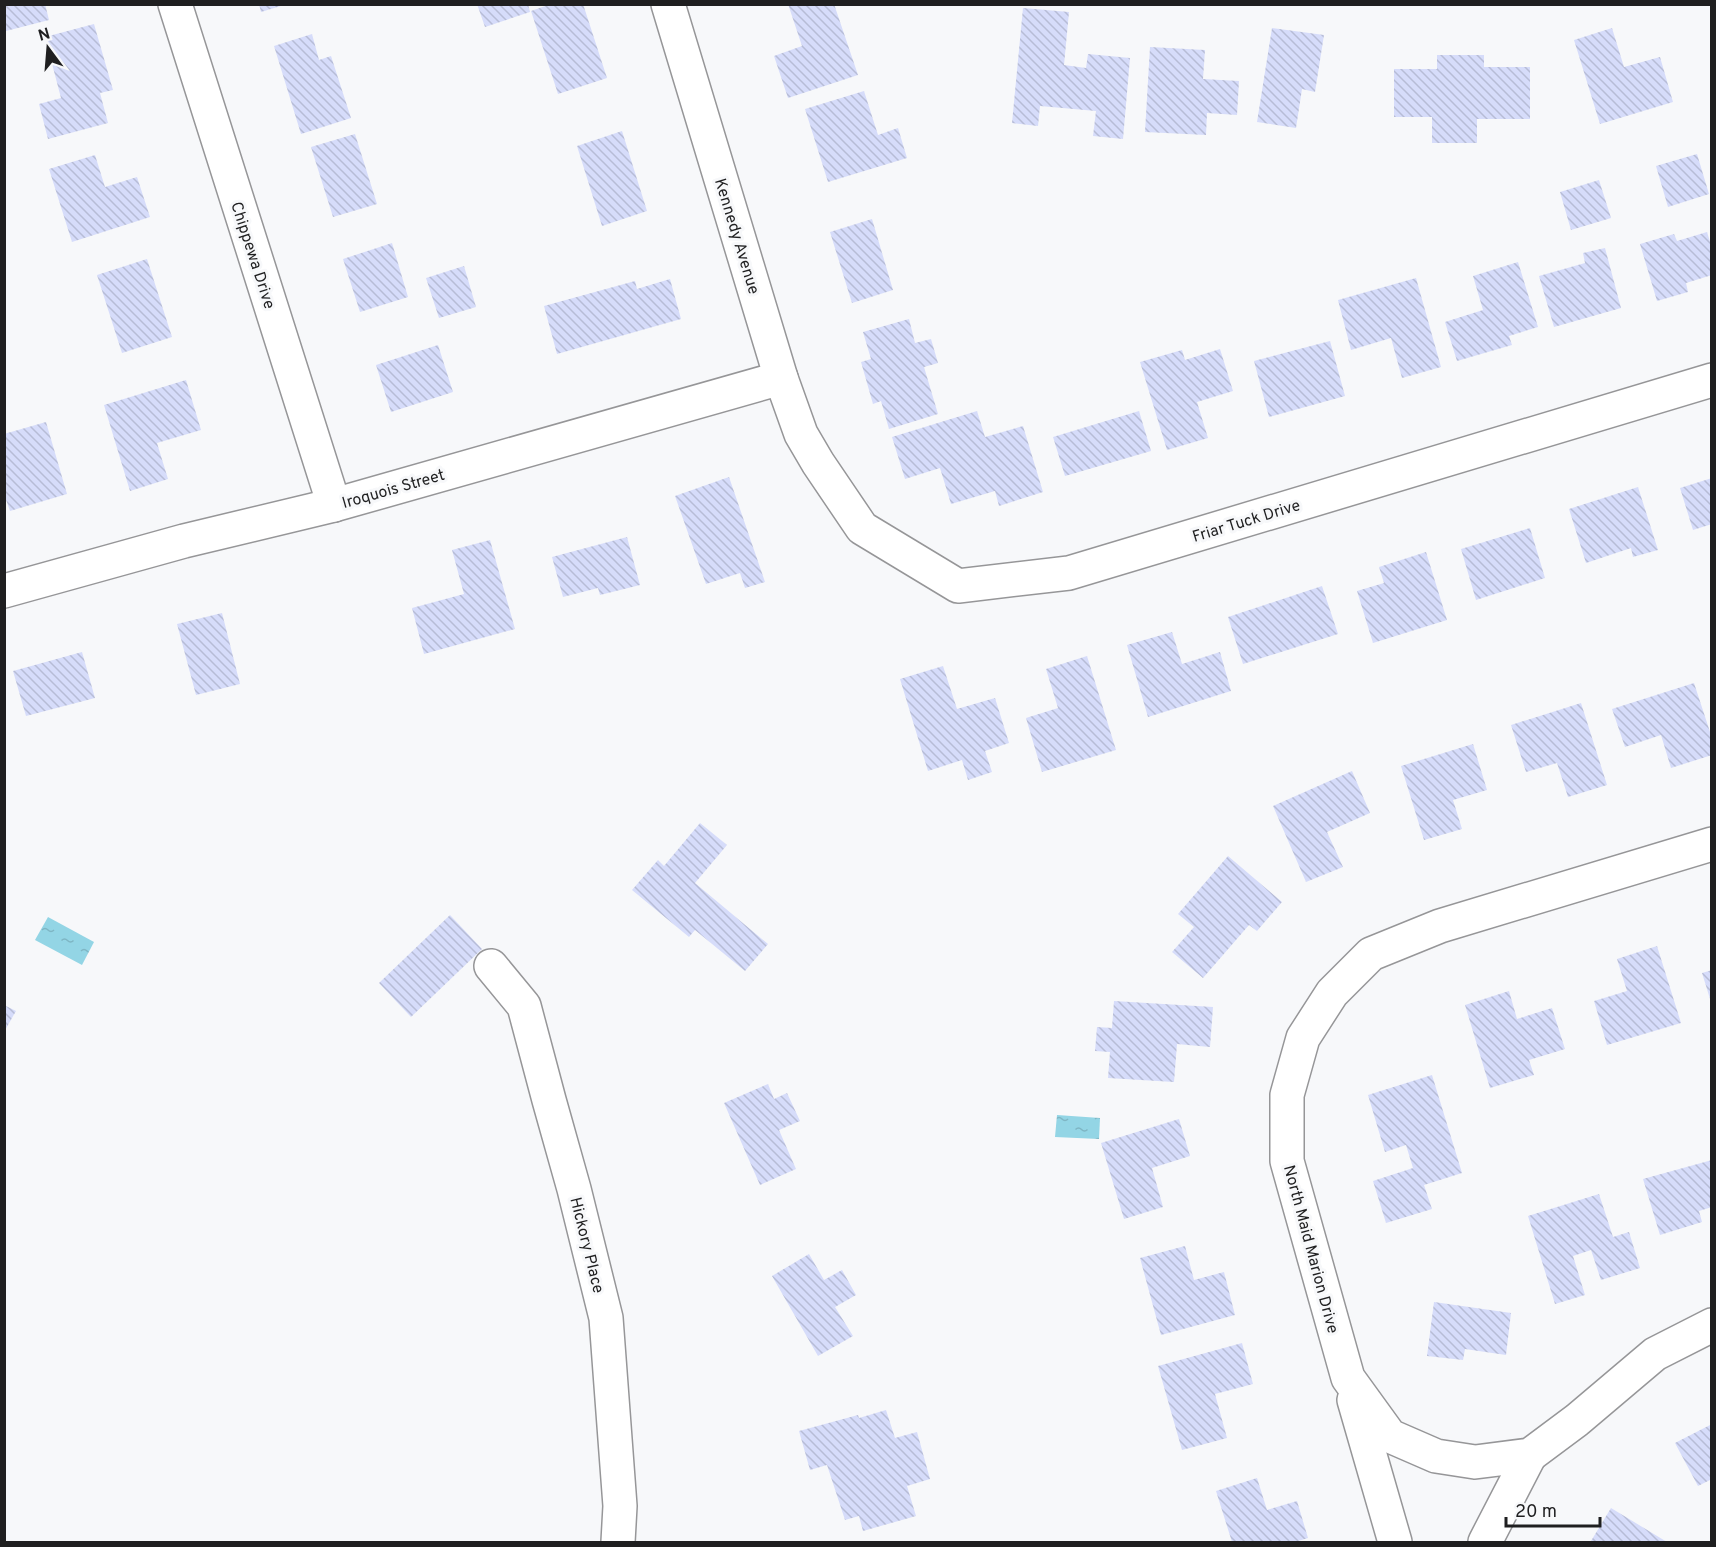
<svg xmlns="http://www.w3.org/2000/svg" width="1716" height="1547" viewBox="0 0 1716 1547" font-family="Overpass,sans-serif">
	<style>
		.water { fill: url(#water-ripples) }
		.building { fill: url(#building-back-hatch) }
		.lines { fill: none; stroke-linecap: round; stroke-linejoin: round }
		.minor-casing { stroke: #969698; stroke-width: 36 }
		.minor { stroke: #fff; stroke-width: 33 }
		.labels { text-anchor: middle; stroke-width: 6; stroke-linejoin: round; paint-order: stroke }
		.street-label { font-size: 16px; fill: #1f1f20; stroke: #f7f8fa }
	</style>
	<defs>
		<pattern id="water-ripples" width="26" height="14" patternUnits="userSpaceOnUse" patternTransform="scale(1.5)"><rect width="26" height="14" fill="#93d5e5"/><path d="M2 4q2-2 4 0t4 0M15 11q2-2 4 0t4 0" fill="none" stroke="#7eb6c4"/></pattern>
		<pattern id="building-back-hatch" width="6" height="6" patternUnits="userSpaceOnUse" patternTransform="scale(1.5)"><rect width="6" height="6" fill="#d6dcfa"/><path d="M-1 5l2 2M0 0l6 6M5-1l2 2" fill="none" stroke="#b7bcd6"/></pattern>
	</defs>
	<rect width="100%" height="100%" fill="#f7f8fa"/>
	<g class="water">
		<polygon points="48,917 94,942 82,965 35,940"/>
		<polygon points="1057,1115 1100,1118 1099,1139 1055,1137"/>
	</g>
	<g class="building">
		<polygon points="4,4 45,4 49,20 6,31"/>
		<polygon points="259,4 284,4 284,5 261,12"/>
		<polygon points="477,4 528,4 530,12 485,27"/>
		<polygon points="551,4 583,4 607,78 558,94 531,11"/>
		<polygon points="788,4 834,4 858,75 788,98 774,56 802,46"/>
		<polygon points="1023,8 1069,12 1064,65 1086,68 1088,54 1130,58 1123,139 1093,136 1096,111 1040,106 1038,126 1012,123"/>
		<polygon points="94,24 113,90 100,93 108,123 48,139 39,104 61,98 45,37"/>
		<polygon points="1272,28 1324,35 1315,92 1302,89 1296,128 1257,122"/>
		<polygon points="1612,28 1624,67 1660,57 1673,102 1600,124 1574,40"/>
		<polygon points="312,34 319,60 331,56 351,118 301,134 274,46"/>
		<polygon points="1150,47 1205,50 1203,79 1239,81 1237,115 1207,113 1206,135 1145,132"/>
		<polygon points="1437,55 1484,55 1484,67 1530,67 1530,119 1477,119 1477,143 1432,143 1432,117 1394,117 1394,69 1437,69"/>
		<polygon points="864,91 878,135 898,128 907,158 828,182 805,109"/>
		<polygon points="622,131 647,211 602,226 577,146"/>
		<polygon points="355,134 377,204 333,217 311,147"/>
		<polygon points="1697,154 1709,194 1668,207 1656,166"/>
		<polygon points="95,155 105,187 137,177 150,217 72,242 49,169"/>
		<polygon points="1599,180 1611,218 1571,230 1560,192"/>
		<polygon points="872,219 893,290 852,303 830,232"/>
		<polygon points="1707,232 1712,248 1712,275 1686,283 1688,292 1657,301 1640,244 1674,234 1677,241"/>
		<polygon points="392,243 408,297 360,312 343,259"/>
		<polygon points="1605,248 1621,308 1554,327 1539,276 1585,263 1583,253"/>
		<polygon points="147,259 172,337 122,353 97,275"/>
		<polygon points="1518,262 1538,327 1509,336 1512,345 1457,361 1445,322 1483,310 1473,276"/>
		<polygon points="464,266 476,307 439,318 426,278"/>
		<polygon points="1416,278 1441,367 1402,378 1391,338 1351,350 1338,300"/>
		<polygon points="670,279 681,319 557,354 544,306 635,281 637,289"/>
		<polygon points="909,319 915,343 931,339 938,363 924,367 938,414 889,429 881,401 873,404 861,362 871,359 863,332"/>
		<polygon points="1330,341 1345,396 1269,417 1254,361"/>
		<polygon points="438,345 453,392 391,412 376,365"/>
		<polygon points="1220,349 1233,391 1197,402 1208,438 1167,450 1140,362 1182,350 1185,360"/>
		<polygon points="186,380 201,430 157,443 168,479 130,491 104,405"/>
		<polygon points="977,411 985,437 1023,426 1043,492 999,506 995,491 951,504 940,468 905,479 892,437"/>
		<polygon points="1139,411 1151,451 1065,476 1053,437"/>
		<polygon points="46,422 67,494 10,511 4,494 4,434"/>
		<polygon points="729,477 765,582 745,588 740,573 706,584 675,496"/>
		<polygon points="1712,478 1712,524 1693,530 1680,488"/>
		<polygon points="1638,487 1658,550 1633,557 1631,548 1586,563 1569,509"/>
		<polygon points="1530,528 1545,578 1476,600 1461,549"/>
		<polygon points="627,537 640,585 600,595 598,588 563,597 552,557"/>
		<polygon points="490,540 515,629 424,654 412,608 464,594 452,550"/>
		<polygon points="1426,552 1447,620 1373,643 1357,591 1384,583 1379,567"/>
		<polygon points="1322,586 1338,634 1243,664 1228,617"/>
		<polygon points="222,613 240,684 196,695 177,624"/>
		<polygon points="1172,632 1182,664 1220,652 1231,691 1148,717 1127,645"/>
		<polygon points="82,652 95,698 26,716 13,671"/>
		<polygon points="1087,656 1116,750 1042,772 1026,718 1058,708 1046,669"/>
		<polygon points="943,666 957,709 995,698 1009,743 985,751 992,772 968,780 962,760 928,771 900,679"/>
		<polygon points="1694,683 1712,738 1712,755 1671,768 1661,735 1625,747 1612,709"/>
		<polygon points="1581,703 1607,785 1568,797 1557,763 1526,772 1511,725"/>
		<polygon points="1473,744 1487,790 1453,800 1462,829 1424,840 1401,766"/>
		<polygon points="1352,771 1370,813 1327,832 1343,867 1306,882 1273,806"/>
		<polygon points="700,823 727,845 695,883 768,944 745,971 695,930 689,937 632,890 658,860 664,866"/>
		<polygon points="1228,856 1282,902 1257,931 1249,925 1203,978 1172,952 1194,927 1178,914"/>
		<polygon points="450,915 482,949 411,1017 379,983"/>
		<polygon points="1657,946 1681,1023 1607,1045 1594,1001 1627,991 1617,959"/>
		<polygon points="1712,970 1712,1002 1711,1002 1702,973"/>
		<polygon points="1509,991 1517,1019 1552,1008 1565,1049 1529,1060 1534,1075 1490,1088 1465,1005"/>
		<polygon points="1114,1001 1213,1007 1210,1047 1177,1044 1174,1082 1108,1078 1110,1052 1095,1051 1097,1027 1112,1028"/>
		<polygon points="4,1005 16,1011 4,1032"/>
		<polygon points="1432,1075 1462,1173 1424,1185 1432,1209 1386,1223 1373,1181 1413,1168 1406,1145 1385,1152 1368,1095"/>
		<polygon points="768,1084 774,1099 787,1093 800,1121 779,1130 796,1169 760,1185 724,1103"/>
		<polygon points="1179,1119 1190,1156 1152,1168 1163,1207 1124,1219 1101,1143"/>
		<polygon points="1712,1160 1712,1207 1699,1211 1702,1222 1660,1235 1643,1179"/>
		<polygon points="1599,1194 1613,1237 1629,1232 1640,1268 1601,1280 1591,1250 1573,1256 1585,1295 1555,1304 1528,1216"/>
		<polygon points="1185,1246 1194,1280 1224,1272 1235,1315 1161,1335 1140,1258"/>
		<polygon points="809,1254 824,1280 842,1270 856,1295 835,1307 853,1336 818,1356 772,1276"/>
		<polygon points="1434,1302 1511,1313 1506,1355 1465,1349 1463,1360 1427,1356"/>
		<polygon points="1242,1343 1253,1384 1215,1394 1227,1438 1182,1450 1158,1366"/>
		<polygon points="886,1410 895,1438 917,1432 930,1479 907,1486 916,1516 863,1531 859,1516 845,1520 827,1465 810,1470 799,1431 858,1415 859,1418"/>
		<polygon points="1712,1424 1712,1479 1698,1486 1675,1443"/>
		<polygon points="1257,1478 1267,1510 1297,1501 1308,1538 1295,1542 1232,1542 1216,1491"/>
		<polygon points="1611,1508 1667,1542 1591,1541"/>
	</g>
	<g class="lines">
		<defs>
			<g id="minor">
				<polyline points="175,4 334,505"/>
				<polyline points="668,4 781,378 801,434 818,463 862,528 958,586 1069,573 1712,380"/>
				<polyline points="4,591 184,541 334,505 781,378"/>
				<polyline points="1712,844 1440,926 1371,954 1332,993 1303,1038 1287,1095 1287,1161 1348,1378 1390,1436 1436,1456 1475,1462 1530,1455 1577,1420 1655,1354 1712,1325"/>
				<polyline points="491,966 524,1006 549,1100 574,1189 606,1318 620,1506 618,1542"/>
				<polyline points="1354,1400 1395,1542"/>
				<polyline points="1485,1542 1530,1455"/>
			</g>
		</defs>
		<use href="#minor" class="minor-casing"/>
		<use href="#minor" class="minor"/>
	</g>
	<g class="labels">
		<g class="street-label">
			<text transform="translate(738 236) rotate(73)" y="6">Kennedy Avenue</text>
			<text transform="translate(254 255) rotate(72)" y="6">Chippewa Drive</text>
			<text transform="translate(393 488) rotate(-16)" y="6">Iroquois Street</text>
			<text transform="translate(1246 520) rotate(-17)" y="6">Friar Tuck Drive</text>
			<text transform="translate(588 1245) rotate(76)" y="6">Hickory Place</text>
			<text transform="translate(1312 1249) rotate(75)" y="6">North Maid Marion Drive</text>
		</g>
	</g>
	<rect width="1716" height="1547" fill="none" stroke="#1f1f20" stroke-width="12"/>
	<g transform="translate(48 48) rotate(344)" stroke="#f7f8fa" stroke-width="4.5" paint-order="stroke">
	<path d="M0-4.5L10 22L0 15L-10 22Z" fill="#1f1f20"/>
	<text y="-9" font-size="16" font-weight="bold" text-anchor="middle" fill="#1f1f20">N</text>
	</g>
	<path d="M1506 1517v9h94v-9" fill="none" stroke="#1f1f20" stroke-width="3"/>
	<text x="1515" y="1517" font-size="18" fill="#1f1f20" stroke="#f7f8fa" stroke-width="4.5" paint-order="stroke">20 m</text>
</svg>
